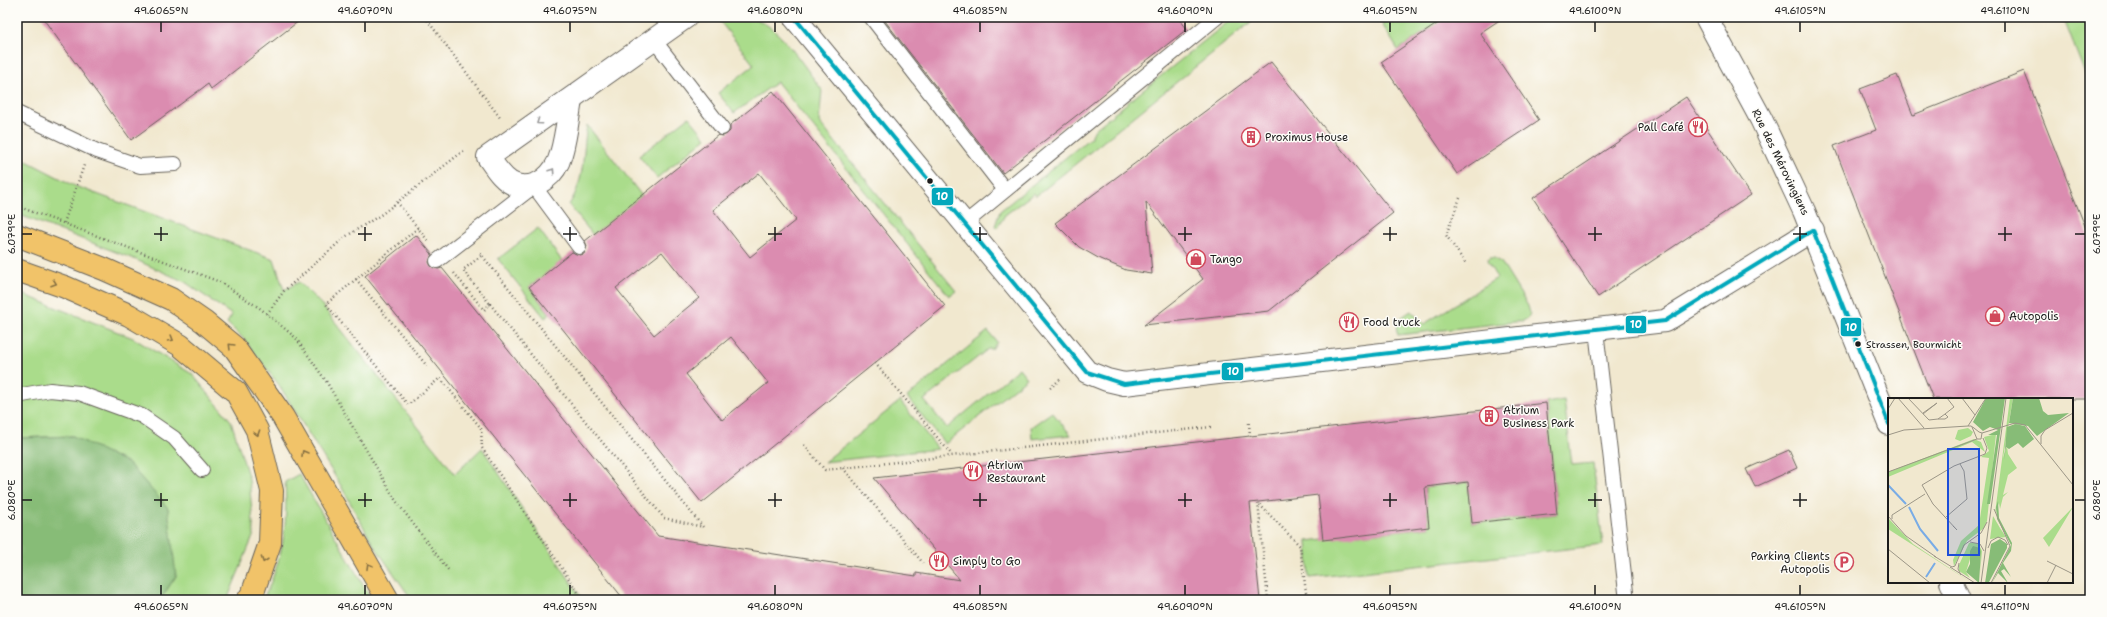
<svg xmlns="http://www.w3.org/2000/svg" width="2107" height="617" viewBox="0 0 2107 617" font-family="'Shantell Sans',sans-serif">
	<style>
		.green { fill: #aadc8b; stroke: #637c54 }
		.forest { fill: #87bc77; stroke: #526c4a }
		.building { fill: #db8cb0; fill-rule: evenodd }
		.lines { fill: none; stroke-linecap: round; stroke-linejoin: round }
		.service-casing { stroke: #67635b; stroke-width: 16 }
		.minor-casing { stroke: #67635b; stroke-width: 24 }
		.motorway-casing { stroke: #67635b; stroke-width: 24 }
		.path { stroke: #67635b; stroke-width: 2.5; stroke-dasharray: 1 3; stroke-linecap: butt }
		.service { stroke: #fff; stroke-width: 14 }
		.minor { stroke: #fff; stroke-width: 22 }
		.motorway { stroke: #f1c369; stroke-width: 22 }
		.bus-1-casing { stroke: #fdfcf7; stroke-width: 7 }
		.bus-1 { stroke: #03a8bc; stroke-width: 4 }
		.oneway { stroke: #999 }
		.oneway2 { stroke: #867042 }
		.ticks { fill: none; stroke: #1c1c1c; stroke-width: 1.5 }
		.bus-dot { fill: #1c1c1c; stroke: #fdfcf7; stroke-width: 1.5 }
		.labels { text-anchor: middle; stroke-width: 3; stroke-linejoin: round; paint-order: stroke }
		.bus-label { font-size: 10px; fill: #1c1c1c; stroke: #fdfcf7; text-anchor: start }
		.poi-label { font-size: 11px; fill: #1c1c1c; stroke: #fdfcf7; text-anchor: start }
		.street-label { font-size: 11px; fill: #1c1c1c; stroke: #fdfcf7 }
		.inset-river { fill: none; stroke: #79ace6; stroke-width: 2 }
		.inset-road { fill: none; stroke: #9c9687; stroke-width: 1 }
		.view { fill: #1d4ed8; fill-opacity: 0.15; stroke: #1d4ed8; stroke-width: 2 }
		.inset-edge { fill: none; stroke: #1c1c1c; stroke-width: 2 }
		.line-badge { stroke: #fdfcf7; stroke-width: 1.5 }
		.badge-label { font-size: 11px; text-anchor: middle; font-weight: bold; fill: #fff }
		.neatline { fill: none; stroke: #1c1c1c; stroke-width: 1.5 }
		.ticks-label { font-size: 10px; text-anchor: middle; fill: #1c1c1c }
	</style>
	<rect width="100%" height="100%" fill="#fdfcf7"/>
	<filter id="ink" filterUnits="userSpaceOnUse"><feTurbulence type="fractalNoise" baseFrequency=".025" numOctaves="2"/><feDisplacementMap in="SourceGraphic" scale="8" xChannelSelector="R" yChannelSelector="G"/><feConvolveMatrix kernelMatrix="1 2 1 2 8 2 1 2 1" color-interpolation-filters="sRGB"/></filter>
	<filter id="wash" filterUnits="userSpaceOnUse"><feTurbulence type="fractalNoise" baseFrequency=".012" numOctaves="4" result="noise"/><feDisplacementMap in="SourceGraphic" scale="16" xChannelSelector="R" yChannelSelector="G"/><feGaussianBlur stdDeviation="0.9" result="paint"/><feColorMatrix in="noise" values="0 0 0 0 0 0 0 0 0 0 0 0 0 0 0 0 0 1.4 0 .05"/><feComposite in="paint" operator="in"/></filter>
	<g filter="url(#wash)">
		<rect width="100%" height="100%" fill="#f1e8cf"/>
		<g class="green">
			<path d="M725,17C732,17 741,16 749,17C779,23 804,67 822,90L819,122L956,291L949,296L777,82L734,113L718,93L754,65L719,20Z"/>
			<polygon points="1234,17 1257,17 1036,196 1034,193 1005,215 997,228 995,226 1000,211 1091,137 1095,129"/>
			<polygon points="1392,17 1437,17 1440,22 1398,50 1382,24"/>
			<polygon points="2063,17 2090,17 2090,87"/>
			<polygon points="689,117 706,138 657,178 639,156"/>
			<path d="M587,125L642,196L593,235L569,205C586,178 582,155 587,125Z"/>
			<polygon points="17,156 75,186 274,259 284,290 299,282 321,304 455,474 482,448 583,600 412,600 373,544 341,486 279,385 243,338 227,323 232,315 185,282 134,259 17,214"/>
			<polygon points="538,228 562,261 529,287 550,314 545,318 498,259"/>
			<path d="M1489,258H1494L1501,262L1528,306L1530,313L1528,318L1523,321L1398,335C1393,322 1400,318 1411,311L1424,324L1497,278L1487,261Z"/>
			<polygon points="17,292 133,338 192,374 231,421 249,479 254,534 227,600 160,600 176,576 73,436 17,438"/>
			<polygon points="988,331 997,342 992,349 988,349 924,400 947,428 1019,368 1027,378 945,444 907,397"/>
			<polygon points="1564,400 1572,465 1593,463 1603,545 1309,578 1307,541 1429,527 1425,487 1468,482 1472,523 1557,514 1546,403"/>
			<polygon points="900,401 938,449 824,462"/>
			<polygon points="1052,412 1071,435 1032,439 1031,427"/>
			<path d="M299,474L366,590L373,600H263C283,558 288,528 285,482Z"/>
		</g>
		<polygon class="forest" points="73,436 128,463 168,508 176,576 160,600 17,600 17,438"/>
		<g id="blocks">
			<g class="building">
				<polygon points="42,17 304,17 211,89 208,84 131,140"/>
				<polygon points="882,17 1178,17 1187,29 1003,173"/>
				<polygon points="1447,17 1504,17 1480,33 1539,120 1457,174 1381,62"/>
				<polygon points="1271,62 1393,213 1269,311 1144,325 1203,279 1146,202 1152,274 1126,270 1100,259 1079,247 1055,223"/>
				<polygon points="2024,71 2090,239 2090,399 1933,399 1834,146 1876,130 1860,89 1897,75 1913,115"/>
				<path d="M773,91L945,306L702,503L529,287L572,252L580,255L584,254L587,246L585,241L718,135L723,136L727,134L730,131V125ZM759,173L796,220L750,257L713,210ZM662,252L699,298L654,335L616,288ZM731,337L768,383L722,420L686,374Z"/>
				<polygon points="1686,97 1751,195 1598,297 1533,198"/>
				<polygon points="416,235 432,254 429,262 431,266 438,269 442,268 658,536 916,576 916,573 960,580 874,478 1546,403 1557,514 1472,523 1468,482 1425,487 1429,527 1323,540 1318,495 1250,503 1260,600 642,600 622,597 365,276"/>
				<polygon points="1789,450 1797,468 1755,487 1746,469"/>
			</g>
		</g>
	</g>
	<g filter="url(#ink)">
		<use href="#blocks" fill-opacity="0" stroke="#67635b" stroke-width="1"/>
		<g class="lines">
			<defs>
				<g id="service">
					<polyline points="871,17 1005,190"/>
					<polyline points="654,40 722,128"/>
					<polyline points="17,113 97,151 140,166 175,164"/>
					<polyline points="964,224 1217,17"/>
					<polyline points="437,261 534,186 579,247"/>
					<polyline points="1596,330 1626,592"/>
					<polyline points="17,396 50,390 79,393 142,416 174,438 202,470"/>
				</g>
				<g id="minor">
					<polyline points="794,17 1087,372 1107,380 1124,384 1665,321 1813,230"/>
					<polyline points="1706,17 1761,119 1804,211 1889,424"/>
					<path d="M571,100C568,118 566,137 561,154C556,174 537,191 516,185C504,182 495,167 488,157L686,17"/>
					<polyline points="1951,582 1959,600"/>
				</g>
				<g id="motorway">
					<polyline points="17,235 104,269 171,299 204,322 234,347 283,417 388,600"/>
					<polyline points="17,270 65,287 129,315 180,345 236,392 257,430 272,491 270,543 253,592 248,600"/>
				</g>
			</defs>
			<use href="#service" class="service-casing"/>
			<use href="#minor" class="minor-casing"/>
			<use href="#motorway" class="motorway-casing"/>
			<g class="path">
				<polyline points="425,17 501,119"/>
				<polyline points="1460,198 1446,235 1466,264"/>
				<polyline points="397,202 429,242"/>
				<polyline points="17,206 220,282 261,309 296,338 326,381 396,501 449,571"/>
				<polyline points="64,223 84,165"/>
				<polyline points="418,228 326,304 408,405 440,378 481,428 482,448 583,600"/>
				<polyline points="481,256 463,270 490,304"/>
				<polyline points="454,273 484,310 490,304 664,518 703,527 480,253"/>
				<polyline points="356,279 427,366"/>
				<polyline points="267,314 284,291 345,237 382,214 466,149"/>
				<polyline points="875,363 952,455"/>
				<polyline points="1050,388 1062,378"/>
				<polyline points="1249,423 1250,436"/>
				<polyline points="804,445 825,470 1211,427"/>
				<polyline points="843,468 923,563"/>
				<polyline points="1268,600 1258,503 1300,546 1307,600"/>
			</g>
			<use href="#service" class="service"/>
			<use href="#minor" class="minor"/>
			<use href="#motorway" class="motorway"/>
			<defs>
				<g id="bus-1">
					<polyline points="794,17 1087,372 1124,384 1665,321 1813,230"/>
					<polyline points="1813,230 1889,424"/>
				</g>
			</defs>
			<use href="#bus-1" class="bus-1-casing"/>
			<use href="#bus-1" class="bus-1"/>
		</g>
		<defs><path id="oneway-chevron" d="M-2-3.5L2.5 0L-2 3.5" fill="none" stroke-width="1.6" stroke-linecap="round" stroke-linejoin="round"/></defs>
		<g class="oneway">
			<use href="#oneway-chevron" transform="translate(539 122) rotate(145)"/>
			<use href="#oneway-chevron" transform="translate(552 171) rotate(-56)"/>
		</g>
		<g class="oneway2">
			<use href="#oneway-chevron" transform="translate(54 283) rotate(19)"/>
			<use href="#oneway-chevron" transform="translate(171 339) rotate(31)"/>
			<use href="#oneway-chevron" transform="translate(231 346) rotate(-135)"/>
			<use href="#oneway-chevron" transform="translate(257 433) rotate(71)"/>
			<use href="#oneway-chevron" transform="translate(304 453) rotate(-120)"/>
			<use href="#oneway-chevron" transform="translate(264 560) rotate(109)"/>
			<use href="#oneway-chevron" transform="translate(369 566) rotate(-120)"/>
		</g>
	</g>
	<path class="ticks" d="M161,22V32M365,22V32M570,22V32M775,22V32M980,22V32M1185,22V32M1390,22V32M1595,22V32M1800,22V32M2005,22V32M161,227V241M365,227V241M570,227V241M775,227V241M980,227V241M1185,227V241M1390,227V241M1595,227V241M1800,227V241M2005,227V241M22,234H32M154,234H168M358,234H372M563,234H577M768,234H782M973,234H987M1178,234H1192M1383,234H1397M1588,234H1602M1793,234H1807M1998,234H2012M2075,234H2085M161,493V507M365,493V507M570,493V507M775,493V507M980,493V507M1185,493V507M1390,493V507M1595,493V507M1800,493V507M22,500H32M154,500H168M358,500H372M563,500H577M768,500H782M973,500H987M1178,500H1192M1383,500H1397M1588,500H1602M1793,500H1807M2075,500H2085M161,585V595M365,585V595M570,585V595M775,585V595M980,585V595M1185,585V595M1390,585V595M1595,585V595M1800,585V595M2005,585V595"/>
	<defs>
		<symbol id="restaurant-ring" viewBox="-11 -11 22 22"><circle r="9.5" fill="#fdfcf7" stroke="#d1495b" stroke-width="1.5"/><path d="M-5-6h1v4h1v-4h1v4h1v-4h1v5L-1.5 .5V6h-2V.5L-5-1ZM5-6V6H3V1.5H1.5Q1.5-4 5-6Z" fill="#d1495b"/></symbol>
		<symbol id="building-ring" viewBox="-11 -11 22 22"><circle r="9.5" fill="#fdfcf7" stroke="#d1495b" stroke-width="1.5"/><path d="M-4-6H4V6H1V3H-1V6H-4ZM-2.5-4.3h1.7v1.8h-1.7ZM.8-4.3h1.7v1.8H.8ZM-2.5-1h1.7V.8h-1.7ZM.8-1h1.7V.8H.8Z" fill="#d1495b"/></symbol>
		<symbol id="shop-ring" viewBox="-11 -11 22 22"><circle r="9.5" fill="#fdfcf7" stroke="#d1495b" stroke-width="1.5"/><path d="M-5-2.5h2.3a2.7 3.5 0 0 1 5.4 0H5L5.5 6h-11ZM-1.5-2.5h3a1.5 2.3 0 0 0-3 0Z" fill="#d1495b"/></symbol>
		<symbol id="parking-ring" viewBox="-11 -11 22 22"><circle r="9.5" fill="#fdfcf7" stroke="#d1495b" stroke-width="1.5"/><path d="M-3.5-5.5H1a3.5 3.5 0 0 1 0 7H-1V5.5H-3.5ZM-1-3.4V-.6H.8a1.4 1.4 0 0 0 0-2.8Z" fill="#d1495b"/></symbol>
	</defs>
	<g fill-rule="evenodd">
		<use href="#restaurant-ring" x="1687" y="116" width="22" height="22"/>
		<use href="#building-ring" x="1240" y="126" width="22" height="22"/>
		<use href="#shop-ring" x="1185" y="248" width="22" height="22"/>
		<use href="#shop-ring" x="1984" y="305" width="22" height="22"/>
		<use href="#restaurant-ring" x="1338" y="311" width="22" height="22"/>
		<use href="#building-ring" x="1478" y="405" width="22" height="22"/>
		<use href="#restaurant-ring" x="962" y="460" width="22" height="22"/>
		<use href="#restaurant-ring" x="928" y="550" width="22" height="22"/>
		<use href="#parking-ring" x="1833" y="551" width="22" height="22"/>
	</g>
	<g class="bus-dot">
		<circle cx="930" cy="181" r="3.5"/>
		<circle cx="1858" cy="344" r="3.5"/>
	</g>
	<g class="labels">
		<g class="bus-label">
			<text x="1866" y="348">Strassen, Bourmicht</text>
		</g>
		<g class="poi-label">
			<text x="1684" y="131" text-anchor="end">Pall Café</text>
			<text x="1265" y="141">Proximus House</text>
			<text x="1210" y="263">Tango</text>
			<text x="2009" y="320">Autopolis</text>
			<text x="1363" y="326">Food truck</text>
			<text x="1503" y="414">Atrium<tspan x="1503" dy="13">Business Park</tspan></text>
			<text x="987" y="469">Atrium<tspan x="987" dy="13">Restaurant</tspan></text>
			<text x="1830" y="560" text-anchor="end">Parking Clients<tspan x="1830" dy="13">Autopolis</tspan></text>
			<text x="953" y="565">Simply to Go</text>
		</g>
		<g class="street-label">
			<text transform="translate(1781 162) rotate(64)" y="4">Rue des Mérovingiens</text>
		</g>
	</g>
	<g transform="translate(1888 398)">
		<rect width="185" height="185" fill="#f1e8cf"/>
		<path d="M122,0H125L115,60L119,48L120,56L129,70L120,77L115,97L120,94L115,99L112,111L111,105L107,115ZM80,30L85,34L83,38L72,43L67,41L70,32ZM108,36L99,123L96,130L79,143L66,168L65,162L73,143L91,127L101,60L93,59L101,53L96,39ZM86,41L93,44L97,54L84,44L0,79V74ZM185,109L161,149L155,140ZM105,118L112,130L118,139L102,141ZM0,120L25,146L84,185L0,131ZM81,145H90L94,153L92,176L93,154L82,161L78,174L82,180L71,173V167Z" fill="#aadc8b"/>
		<path d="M98,0H117L102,106H99L109,37H100L110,32L102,29L95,33L85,24ZM125,0H151L155,13L160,17L181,15L149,38L140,28L121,25ZM127,26L137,28L146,41L135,50L130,45L121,51L118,49L116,62L119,29ZM110,103L111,120L124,145L123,153L115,165L123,179L116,171L113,173L120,185L110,175L104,185L123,147L109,121L108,109ZM112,141L119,146V150L101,184L97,185L103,146ZM85,148L92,150L93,154L91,185L78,174L82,166V153Z" fill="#87bc77"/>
		<path class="inset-river" d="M0,87L18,106M21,109L32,131L50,153M38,179L47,165"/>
		<path class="inset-road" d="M10,0L36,30M20,0L41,22L50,21H57L60,19L57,16L50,21M74,0L87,17M0,11L7,0M35,15L49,5L35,16M57,16L66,9L59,0M84,29L89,41H93L94,35L91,34L86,30L83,28H80L98,0M94,35L127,25L137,27L185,87M0,37L16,32L80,28M153,46V38L157,32L185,15M0,74L89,41M0,118L18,138L48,159M58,119L79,101L76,73L72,66M4,121V117L37,96M65,128L69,132L45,106L34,87L66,68L97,56L99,50L95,40M82,144L92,146L96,153M100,150L103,143L110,139L117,142L120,147M0,151L42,185M46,158L64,169L67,168L76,147L93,135L99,124M159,163L185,176M71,165L70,171L73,177M62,169L87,185M93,185L118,0M103,185L122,148L106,111M159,185L168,167"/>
		<path class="view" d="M60,51H91V157H60Z"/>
		<rect width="185" height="185" class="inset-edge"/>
	</g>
	<g class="line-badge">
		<rect x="931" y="187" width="23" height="19" rx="4" fill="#03a8bc"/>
		<rect x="1625" y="315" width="22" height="19" rx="4" fill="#03a8bc"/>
		<rect x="1840" y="317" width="22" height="20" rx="4" fill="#03a8bc"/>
		<rect x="1221" y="362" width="23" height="19" rx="4" fill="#03a8bc"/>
	</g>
	<g class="badge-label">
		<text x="942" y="200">10</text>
		<text x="1636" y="328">10</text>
		<text x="1851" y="331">10</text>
		<text x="1233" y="375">10</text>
	</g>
	<rect width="2107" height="617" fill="none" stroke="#fdfcf7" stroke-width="44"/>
	<rect x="22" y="22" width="2063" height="573" class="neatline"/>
	<g class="ticks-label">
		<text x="161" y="14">49.6065°N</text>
		<text x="365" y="14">49.6070°N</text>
		<text x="570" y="14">49.6075°N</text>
		<text x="775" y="14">49.6080°N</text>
		<text x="980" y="14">49.6085°N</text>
		<text x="1185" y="14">49.6090°N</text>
		<text x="1390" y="14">49.6095°N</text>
		<text x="1595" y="14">49.6100°N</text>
		<text x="1800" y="14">49.6105°N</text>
		<text x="2005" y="14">49.6110°N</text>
		<text transform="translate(2096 234) rotate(-90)" y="4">6.079°E</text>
		<text transform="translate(11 234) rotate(-90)" y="4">6.079°E</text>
		<text transform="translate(2096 500) rotate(-90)" y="4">6.080°E</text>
		<text transform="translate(11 500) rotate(-90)" y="4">6.080°E</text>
		<text x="161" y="610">49.6065°N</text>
		<text x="365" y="610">49.6070°N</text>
		<text x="570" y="610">49.6075°N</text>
		<text x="775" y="610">49.6080°N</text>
		<text x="980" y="610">49.6085°N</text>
		<text x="1185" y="610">49.6090°N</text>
		<text x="1390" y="610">49.6095°N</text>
		<text x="1595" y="610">49.6100°N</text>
		<text x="1800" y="610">49.6105°N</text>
		<text x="2005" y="610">49.6110°N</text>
	</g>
</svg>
